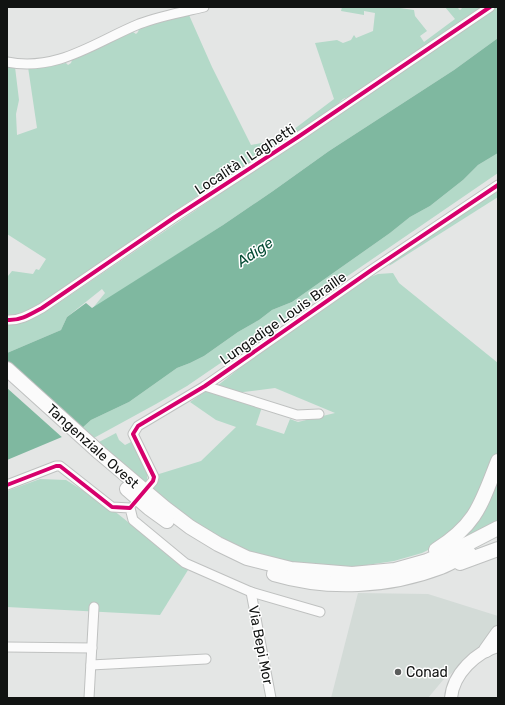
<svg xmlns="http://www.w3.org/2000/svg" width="505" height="705" viewBox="0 0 505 705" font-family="Rubik,sans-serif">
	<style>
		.built { fill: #d3dbd7 }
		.green { fill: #b3d9c8 }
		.water { fill: #7fb8a0 }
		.pier { fill: #e4e6e5 }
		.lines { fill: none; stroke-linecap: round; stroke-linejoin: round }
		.minor-casing { stroke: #bfc1c0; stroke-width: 11 }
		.secondary-casing { stroke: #bfc1c0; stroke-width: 14 }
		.trunk-casing { stroke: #bfc1c0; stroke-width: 16 }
		.minor { stroke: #fbfbfb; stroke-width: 9 }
		.secondary { stroke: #fbfbfb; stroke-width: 12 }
		.trunk { stroke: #fbfbfb; stroke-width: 14 }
		.cycleway-casing { stroke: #fff; stroke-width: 6 }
		.cycleway { stroke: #d6006c; stroke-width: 4 }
		.poi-dot { fill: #5b5d5c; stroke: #fff; stroke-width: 1.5 }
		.labels { text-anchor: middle; stroke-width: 3; stroke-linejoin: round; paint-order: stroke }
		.street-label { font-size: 14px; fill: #111312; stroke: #fff }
		.poi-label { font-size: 14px; fill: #111312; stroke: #fff; text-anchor: start }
		.water-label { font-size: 15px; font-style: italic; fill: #054b34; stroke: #fff }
	</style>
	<rect width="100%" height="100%" fill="#e4e6e5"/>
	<polygon class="built" points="358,593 428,594 498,616 498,627 475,654 443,680 428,698 331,698"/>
	<g class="green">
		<polygon points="342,7 393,7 414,10 415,16 427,31 420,36 424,42 455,19 445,7 457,7 460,10 463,7 486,7 361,92 343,99 320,120 252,164 222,179 49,298 22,314 7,315 7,276 8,276 12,271 33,274 36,269 39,270 46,259 7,234 7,64 15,67 19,100 16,114 17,135 37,128 28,67 40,67 66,63 68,65 71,63 72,60 133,32 136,34 138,32 139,29 154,24 189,15 212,67 251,145 281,139 334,99 315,43 337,40 343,43 351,40 354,35 356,38 373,31 375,13 364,11 364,15 341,11"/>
		<path d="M496,7H498V38L454,70L329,151L273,191L223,225L92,309L105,293L102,289L67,317L61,330L7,353V324C30,321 40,314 60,302Z"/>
		<polygon points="498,153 498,173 187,386 156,404 92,439 81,429 91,420 129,402 177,368 190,363 204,356 238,332 259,320 272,310 292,302 390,233 410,217 430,206 463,180 478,165"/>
		<polygon points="498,188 498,197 389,266 392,260"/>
		<polygon points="393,273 399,283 498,363 498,450 493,464 474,508 436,546 422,553 394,561 360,566 333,568 276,562 224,542 151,492 158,482 159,474 201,461 236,427 216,420 190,402 206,391 209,391 262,407 256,425 284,434 290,419 298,422 335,413 275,388 235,393 217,386 245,364 368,278 378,274"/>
		<path d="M116,433L119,440L125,445L131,442C137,453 150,467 147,481L143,484L97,443Z"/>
		<polygon points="498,475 498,521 453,546"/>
		<polygon points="40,479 66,480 108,506 188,570 160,615 7,607 7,491"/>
	</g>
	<polygon class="water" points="498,38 498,153 478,165 463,180 430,206 410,217 390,233 292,302 272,310 259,320 238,332 204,356 190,363 177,368 129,402 91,420 81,429 7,460 7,353 61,330 67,317 86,303 92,308 223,225 273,191 329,151 454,70"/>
	<polygon class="pier" points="7,362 83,430 64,439 7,388"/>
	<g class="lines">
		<defs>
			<g id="minor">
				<path d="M7,62C58,72 95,42 139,24C160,16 182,12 204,7"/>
				<path d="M7,320C20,321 31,314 42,308L175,217L298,137L490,7"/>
				<polyline points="205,386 297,415 319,414"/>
				<polyline points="7,485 56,466 60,466 112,507 130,508 133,520 185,563 251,592 320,612"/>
				<polyline points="147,488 153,481 154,477 133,434 138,426 205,386 373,269 498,185"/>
				<polyline points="251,592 271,698"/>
				<polyline points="7,647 92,648"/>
				<polyline points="91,665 206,659"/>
				<polyline points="89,698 94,607"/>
			</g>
			<path id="secondary" d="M451,698C453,674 476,652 498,646"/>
			<g id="trunk">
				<polyline points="7,369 100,453 165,508 190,527 218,544 247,558 291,569 352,574 395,570 427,561 467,544 498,528"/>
				<polyline points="127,489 149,508 167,521"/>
				<path d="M436,550C477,524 481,504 498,461"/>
				<polyline points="460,563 498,549"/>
				<path d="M274,574C328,590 389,587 441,567C451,563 460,557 469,553"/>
				<polyline points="486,650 498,633"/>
			</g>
		</defs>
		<use href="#minor" class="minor-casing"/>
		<use href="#secondary" class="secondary-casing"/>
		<use href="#trunk" class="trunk-casing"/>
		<use href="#minor" class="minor"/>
		<use href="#secondary" class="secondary"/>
		<use href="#trunk" class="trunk"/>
		<defs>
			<g id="cycleway">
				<path d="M7,320C20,321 31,314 42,308L175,217L298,137L490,7"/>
				<polyline points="7,485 56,466 60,466 112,507 130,508 153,481 154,477 133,434 138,426 205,386 373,269 498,185"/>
			</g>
		</defs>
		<use href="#cycleway" class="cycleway-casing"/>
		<use href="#cycleway" class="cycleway"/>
	</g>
	<circle class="poi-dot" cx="398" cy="672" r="4"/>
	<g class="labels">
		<g class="street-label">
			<text transform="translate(245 159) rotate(-33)" y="5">Località I Laghetti</text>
			<text transform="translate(283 318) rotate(-35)" y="5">Lungadige Louis Braille</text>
			<text transform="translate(93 446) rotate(42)" y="5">Tangenziale Ovest</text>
			<text transform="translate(261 645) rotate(79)" y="5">Via Bepi Mor</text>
		</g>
		<g class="poi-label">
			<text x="406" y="677">Conad</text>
		</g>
		<g class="water-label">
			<text transform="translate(255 252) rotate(-34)" y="5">Adige</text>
		</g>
	</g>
	<rect width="505" height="705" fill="none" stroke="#111312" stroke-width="16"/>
</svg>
